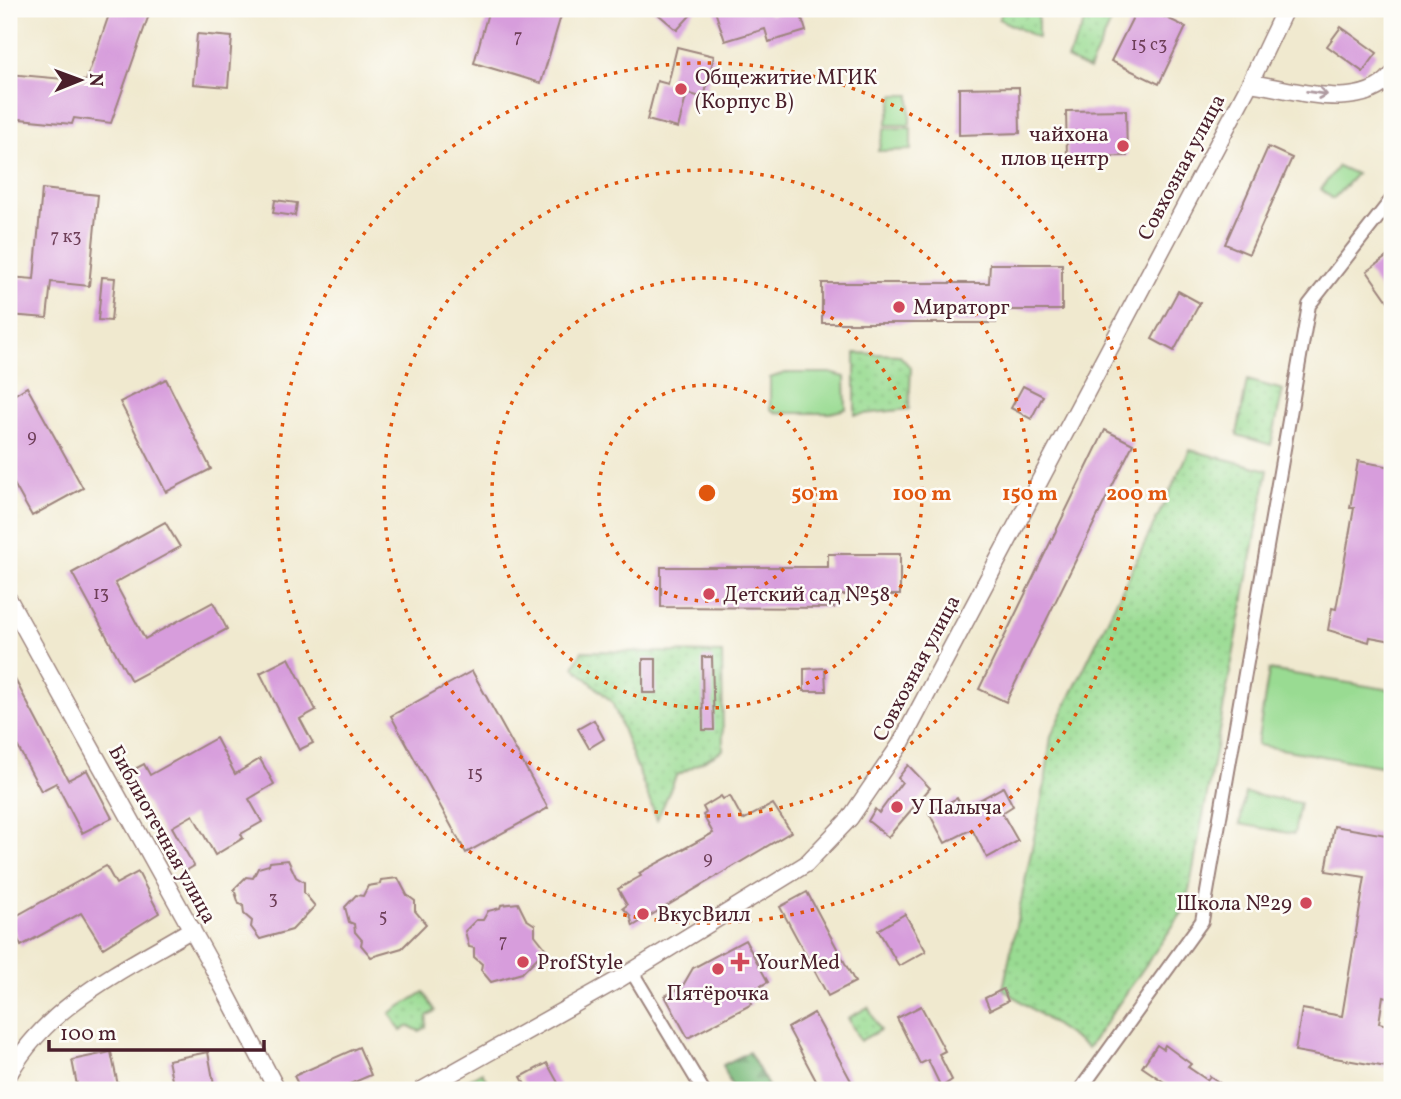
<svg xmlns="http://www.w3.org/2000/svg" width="1401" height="1099" viewBox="0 0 1401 1099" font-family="Vollkorn,serif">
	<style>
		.grass { fill: #99db92; stroke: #727d5e; stroke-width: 2 }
		.forest { fill: url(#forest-firs); stroke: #626d54; stroke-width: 2 }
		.park { fill: url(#park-dots); stroke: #727d5e; stroke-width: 2 }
		.building { fill: #d79ddc }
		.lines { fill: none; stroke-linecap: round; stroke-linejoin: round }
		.minor-casing { stroke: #9d847d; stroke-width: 16 }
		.tertiary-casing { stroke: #9d847d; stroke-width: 19 }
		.minor { stroke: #fff; stroke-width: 12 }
		.tertiary { stroke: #fff; stroke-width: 16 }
		.oneway { stroke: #ae9aa0 }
		.ring { fill: none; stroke: #e0560e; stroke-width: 3.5; stroke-dasharray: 3.5 7 }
		.poi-dot { fill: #d1495b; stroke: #fdfcf7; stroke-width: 2.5 }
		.labels { text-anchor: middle; stroke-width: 5; stroke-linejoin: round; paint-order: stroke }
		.number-label { font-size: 18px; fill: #6d3e57 }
		.poi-label { font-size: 21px; fill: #4a1f2b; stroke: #fdfcf7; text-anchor: start }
		.street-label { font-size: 21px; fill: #4a1f2b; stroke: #fdfcf7 }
		.centre { fill: #e0560e; stroke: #fdfcf7; stroke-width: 3.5 }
		.ring-label { font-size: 21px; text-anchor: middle; font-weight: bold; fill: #e0560e; stroke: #fdfcf7; stroke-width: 5; stroke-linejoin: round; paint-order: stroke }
	</style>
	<defs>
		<pattern id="forest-firs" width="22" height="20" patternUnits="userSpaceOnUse" patternTransform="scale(1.75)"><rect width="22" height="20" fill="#7abb7c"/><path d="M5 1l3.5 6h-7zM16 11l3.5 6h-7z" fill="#669766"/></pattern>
		<pattern id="park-dots" width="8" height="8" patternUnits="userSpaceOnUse" patternTransform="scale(1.75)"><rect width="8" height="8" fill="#99db92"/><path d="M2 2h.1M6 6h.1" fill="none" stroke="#85bc7e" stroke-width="1.8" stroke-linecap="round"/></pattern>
	</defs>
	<rect width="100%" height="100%" fill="#fdfcf7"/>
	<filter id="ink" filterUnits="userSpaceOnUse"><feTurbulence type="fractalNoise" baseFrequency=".0143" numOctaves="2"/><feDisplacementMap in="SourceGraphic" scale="14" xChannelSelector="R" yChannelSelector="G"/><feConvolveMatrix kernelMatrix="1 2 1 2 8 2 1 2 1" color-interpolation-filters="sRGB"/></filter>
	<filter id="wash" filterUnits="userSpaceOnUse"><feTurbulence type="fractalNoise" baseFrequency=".00686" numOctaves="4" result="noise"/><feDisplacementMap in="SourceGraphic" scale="28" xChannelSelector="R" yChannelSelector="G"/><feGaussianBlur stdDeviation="1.57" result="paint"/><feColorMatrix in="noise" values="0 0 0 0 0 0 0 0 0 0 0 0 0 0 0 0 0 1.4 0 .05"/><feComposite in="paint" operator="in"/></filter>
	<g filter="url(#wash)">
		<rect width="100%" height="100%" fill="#f0e9cf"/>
		<g class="grass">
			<polygon points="894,95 910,95 910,125 886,125"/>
			<polygon points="885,128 911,128 911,150 878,151"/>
			<polygon points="1338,166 1356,174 1333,199 1321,189"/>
			<polygon points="830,373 845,377 846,409 830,413 777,413 770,409 770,378 785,373"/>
			<polygon points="1269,670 1392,690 1392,768 1257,745"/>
			<polygon points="1245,793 1300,803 1294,834 1240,824"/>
		</g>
		<polygon class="forest" points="749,1052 768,1086 768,1090 733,1090 723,1065"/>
		<g class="park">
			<polygon points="1003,9 1038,9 1038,38 999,19"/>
			<polygon points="1091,9 1117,9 1089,70 1067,59"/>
			<polygon points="855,353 899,355 911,368 909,409 855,415"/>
			<polygon points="1247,380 1283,390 1271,445 1237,435"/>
			<polygon points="1190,450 1268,470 1186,907 1088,1048 1003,989 1045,784 1051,736"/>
			<polygon points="582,651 722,653 723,750 676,776 657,820 612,702 574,667"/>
			<polygon points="424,992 435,1011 427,1016 426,1027 419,1031 409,1026 401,1031 390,1013"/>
			<polygon points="868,1007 880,1030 860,1041 848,1018"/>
			<polygon points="482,1072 492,1090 450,1090"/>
		</g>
		<g id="blocks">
			<g class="building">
				<polygon points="111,9 151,9 111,123 74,118 72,124 9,118 9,74 86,81"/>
				<polygon points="489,9 563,9 541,83 474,63"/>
				<polygon points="652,9 696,9 677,30"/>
				<polygon points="722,9 768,9 769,15 799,9 806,31 769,42 765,29 725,41 715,11"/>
				<polygon points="1137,9 1148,9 1186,27 1159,84 1111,61"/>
				<polygon points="1341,27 1377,53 1363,72 1327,46"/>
				<polygon points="197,34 232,37 228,87 193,84"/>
				<polygon points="677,47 714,56 704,98 687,93 678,128 647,120 657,81 668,84"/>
				<polygon points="1019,87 1020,133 959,135 959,88"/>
				<polygon points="1126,110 1127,156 1067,157 1066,111"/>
				<polygon points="1268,147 1292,158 1249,254 1225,244"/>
				<polygon points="42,189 98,195 89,286 51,282 47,318 9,315 9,277 34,279"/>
				<polygon points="275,200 297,203 295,216 273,213"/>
				<polygon points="1392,253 1392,307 1367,271"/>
				<polygon points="990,264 1062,264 1062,310 996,310 996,323 822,323 822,283 989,283"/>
				<polygon points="102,277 115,278 111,321 98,320"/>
				<polygon points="1178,291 1200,303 1174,351 1152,339"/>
				<polygon points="166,379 211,469 166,492 120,402"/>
				<polygon points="1023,386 1043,396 1031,419 1011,408"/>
				<polygon points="27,387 83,488 32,516 9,475 9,398"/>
				<polygon points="1105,430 1133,444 1006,702 979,689"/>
				<polygon points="1358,461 1392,467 1392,587 1389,607 1392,608 1392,641 1370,637 1369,642 1328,630 1332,608 1336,609 1354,508 1350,508"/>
				<polygon points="165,522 180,547 115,583 145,639 213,602 227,629 131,681 72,573"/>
				<polygon points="828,554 900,554 900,595 834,595 834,608 661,607 661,567 828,567"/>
				<polygon points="702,657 712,657 714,730 703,730"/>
				<polygon points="289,658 316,710 300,719 313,743 299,750 260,673"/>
				<rect x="643" y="659" width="13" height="34"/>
				<polygon points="9,668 68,780 87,770 112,818 82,833 56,783 41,791 9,730"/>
				<polygon points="825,668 826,691 804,691 804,669"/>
				<polygon points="472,671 548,808 466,853 391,716"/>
				<polygon points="594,720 604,739 589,748 578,729"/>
				<polygon points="216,738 235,774 260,759 274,784 249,799 262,822 241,834 243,838 215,855 193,815 172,827 194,866 184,872 129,772 144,764 150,775"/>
				<polygon points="908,765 930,788 888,837 868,821 875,809 879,813 902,782 898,778"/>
				<polygon points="1003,787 1013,806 1002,813 1018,841 987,858 972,829 945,843 929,813 957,798 963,809"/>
				<polygon points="721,796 723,799 730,796 743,820 773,804 791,832 633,926 630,915 623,908 627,905 618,889 641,876 639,873 713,833 703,815 706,813 703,807"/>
				<polygon points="1334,826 1392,836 1392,998 1383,996 1379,1023 1392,1026 1392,1068 1295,1051 1302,1009 1342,1016 1365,877 1326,871"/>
				<polygon points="288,860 296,877 304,882 304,893 315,906 292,930 260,939 251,927 252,921 244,914 243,905 239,904 234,889 246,877 253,878 258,868 269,865 270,862"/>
				<polygon points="106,866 116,884 138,872 159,913 103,948 81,913 21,946 9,920"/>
				<polygon points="398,878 407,895 415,901 415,911 426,924 402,948 371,957 361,945 362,940 355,932 354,924 349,922 345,907 356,895 363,896 368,886 380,884 381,880"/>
				<polygon points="807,892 855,982 828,996 780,907"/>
				<polygon points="518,903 526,919 535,925 535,935 546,949 522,973 491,982 481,970 482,964 474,957 474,948 469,947 465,931 476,920 483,920 488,911 500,908 501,905"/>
				<polygon points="905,914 926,951 899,966 878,930"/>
				<polygon points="745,940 768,982 746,994 752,1004 688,1038 665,996 682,987 693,968"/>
				<polygon points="1003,989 1008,1001 990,1010 985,998"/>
				<polygon points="921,1006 945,1051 939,1054 952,1080 941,1087 928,1060 920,1064 897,1018"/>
				<polygon points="814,1013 830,1042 856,1090 821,1090 788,1028"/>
				<polygon points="1157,1045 1163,1049 1165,1045 1191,1064 1188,1067 1207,1080 1210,1076 1230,1090 1176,1090 1142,1067"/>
				<polygon points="359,1047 371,1075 336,1090 301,1090 294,1076"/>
				<polygon points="111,1052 119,1090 78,1090 72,1060"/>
				<polygon points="208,1052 215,1090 174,1090 168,1060"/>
				<polygon points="547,1063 562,1090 528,1090 521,1077"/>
			</g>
		</g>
	</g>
	<g filter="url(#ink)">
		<use href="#blocks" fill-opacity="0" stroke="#9d847d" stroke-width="2"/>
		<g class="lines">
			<defs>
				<g id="minor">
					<polyline points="632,972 703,1090"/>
					<polyline points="1080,1090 1202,921 1309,305 1392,199"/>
				</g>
				<g id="tertiary">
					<path d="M1250,83C1293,89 1360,114 1392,75"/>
					<polyline points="9,600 213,968 277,1090"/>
					<path d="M9,1074C49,1003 124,970 192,929"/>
					<polyline points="422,1090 621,978 806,864 850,818 900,745 1250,83 1285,9"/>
				</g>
			</defs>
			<use href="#minor" class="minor-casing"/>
			<use href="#tertiary" class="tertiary-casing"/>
			<use href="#minor" class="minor"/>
			<use href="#tertiary" class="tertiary"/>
		</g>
		<defs><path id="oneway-shaft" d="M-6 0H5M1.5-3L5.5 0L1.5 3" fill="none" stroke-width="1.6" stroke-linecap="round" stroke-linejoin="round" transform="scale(1.75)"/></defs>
		<use class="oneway" href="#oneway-shaft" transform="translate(1317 93) rotate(9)"/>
	</g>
	<g class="ring">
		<circle cx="707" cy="493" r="108"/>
		<circle cx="707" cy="493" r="215"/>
		<circle cx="707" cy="493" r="323"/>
		<circle cx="707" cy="493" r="430"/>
	</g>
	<g class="poi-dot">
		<circle cx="681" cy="89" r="7"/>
		<circle cx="1123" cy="146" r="7"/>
		<circle cx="899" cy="307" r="7"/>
		<circle cx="709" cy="594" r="7"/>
		<circle cx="897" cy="807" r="7"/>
		<circle cx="1306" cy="903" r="7"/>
		<circle cx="643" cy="914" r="7"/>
		<circle cx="523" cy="962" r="7"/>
		<path d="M736.5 951.5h7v7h7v7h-7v7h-7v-7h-7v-7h7z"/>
		<circle cx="718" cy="969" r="7"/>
	</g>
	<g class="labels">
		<g class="number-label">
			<text x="518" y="42">7</text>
			<text x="1149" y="50">15 с3</text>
			<text x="66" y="242">7 к3</text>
			<text x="32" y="442">9</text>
			<text x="101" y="599">13</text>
			<text x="475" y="779">15</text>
			<text x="708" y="864">9</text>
			<text x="273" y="904">3</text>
			<text x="383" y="922">5</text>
			<text x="503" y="947">7</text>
		</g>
		<g class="poi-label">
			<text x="695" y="84">Общежитие МГИК<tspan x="695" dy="24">(Корпус В)</tspan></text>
			<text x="1109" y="141" text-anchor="end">чайхона<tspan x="1109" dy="24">плов центр</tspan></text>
			<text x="913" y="314">Мираторг</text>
			<text x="723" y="601">Детский сад №58</text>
			<text x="911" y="814">У Палыча</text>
			<text x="1292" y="910" text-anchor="end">Школа №29</text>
			<text x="657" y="921">ВкусВилл</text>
			<text x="537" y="969">ProfStyle</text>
			<text x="756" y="969">YourMed</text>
			<text x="718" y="1000" text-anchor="middle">Пятёрочка</text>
		</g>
		<g class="street-label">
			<text transform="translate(1181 167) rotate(-62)" y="7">Совхозная улица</text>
			<text transform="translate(916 668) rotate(-62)" y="7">Совхозная улица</text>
			<text transform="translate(163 834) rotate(61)" y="7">Библиотечная улица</text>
		</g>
	</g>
	<circle cx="707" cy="493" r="10" class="centre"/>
	<g class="ring-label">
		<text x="815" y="500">50 m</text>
		<text x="922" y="500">100 m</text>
		<text x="1030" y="500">150 m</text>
		<text x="1137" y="500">200 m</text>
	</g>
	<rect width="1401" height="1099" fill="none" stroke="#fdfcf7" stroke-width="35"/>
	<g transform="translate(80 80) rotate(89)" stroke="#fdfcf7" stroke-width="5" paint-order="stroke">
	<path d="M0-5L12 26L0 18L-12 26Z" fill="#4a1f2b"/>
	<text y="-10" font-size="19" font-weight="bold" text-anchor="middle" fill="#4a1f2b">N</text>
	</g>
	<path d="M49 1040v10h215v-10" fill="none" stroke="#4a1f2b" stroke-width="3.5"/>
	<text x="60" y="1040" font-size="21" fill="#4a1f2b" stroke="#fdfcf7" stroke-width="5" paint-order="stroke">100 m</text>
</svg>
